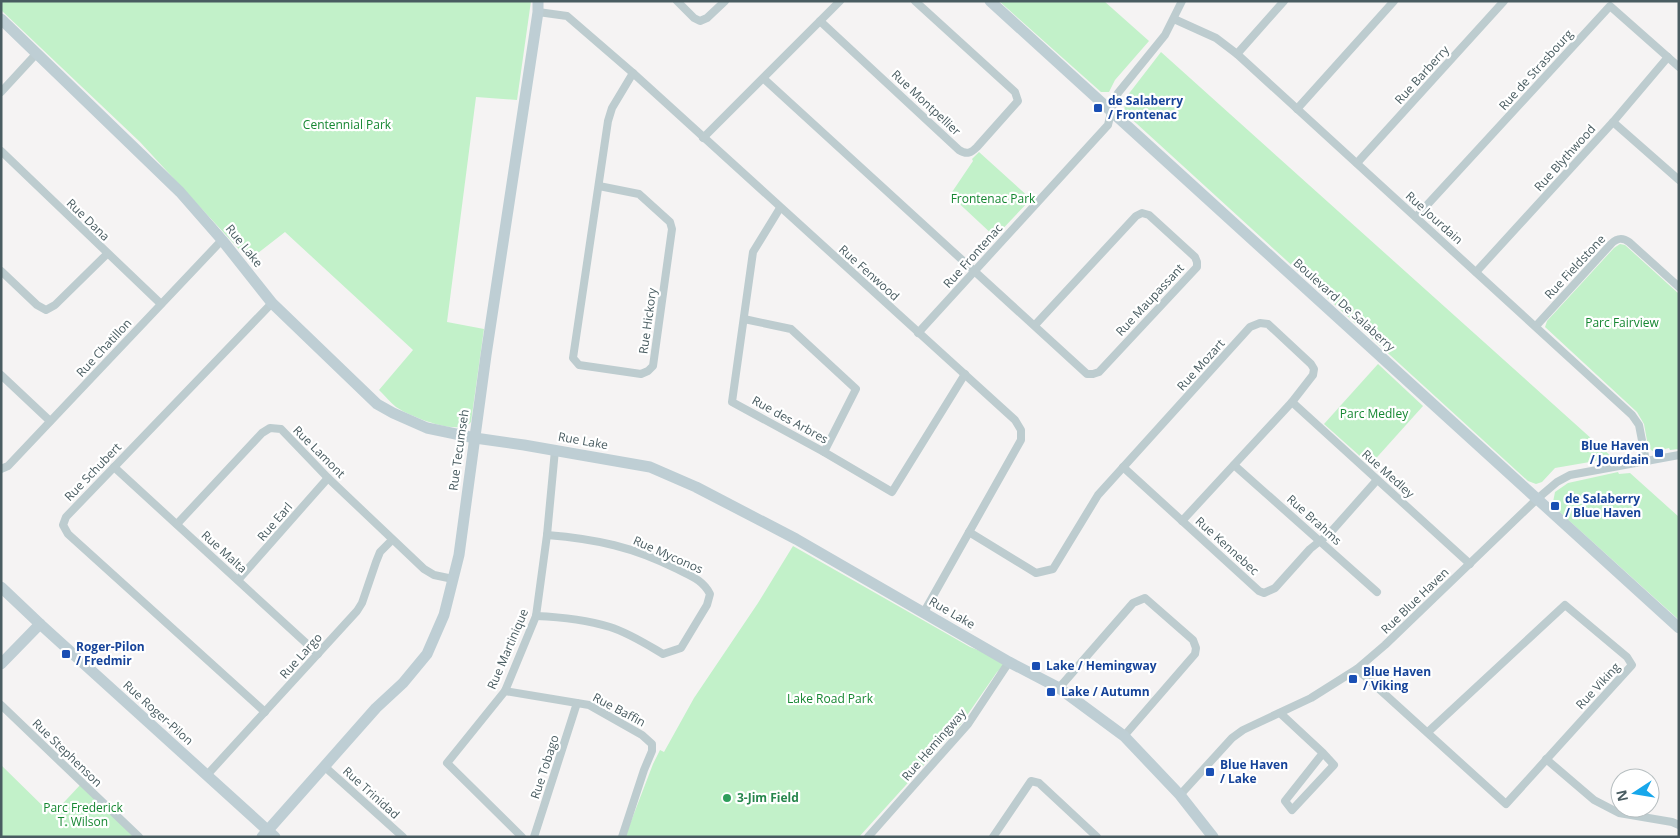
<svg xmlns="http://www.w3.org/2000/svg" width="1680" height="838" viewBox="0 0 1680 838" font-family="'Open Sans',sans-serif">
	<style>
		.green { fill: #c2f1c9 }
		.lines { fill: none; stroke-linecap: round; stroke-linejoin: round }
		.street { stroke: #bdcccf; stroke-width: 8 }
		.secondary { stroke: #beced4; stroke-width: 11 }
		.transit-dot { fill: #1a4fb4; stroke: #fff; stroke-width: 2 }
		.leisure-dot { fill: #2e9e5b; stroke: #fff; stroke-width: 2 }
		.labels { text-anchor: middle; stroke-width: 4.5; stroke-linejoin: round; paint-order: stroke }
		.street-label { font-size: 12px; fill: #495c61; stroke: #fff }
		.transit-label { font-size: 12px; font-weight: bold; fill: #164399; stroke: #fff; text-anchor: start }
		.park-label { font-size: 12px; fill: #168732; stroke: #fff }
		.leisure-label { font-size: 12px; font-weight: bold; fill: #27864d; stroke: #fff; text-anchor: start }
	</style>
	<rect width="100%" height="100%" fill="#f5f3f3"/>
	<g class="green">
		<path d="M1,1H531L517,100L476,97L447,322L484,329L471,422C459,437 409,416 396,407C390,402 384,395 379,390L413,350L285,232L249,260L140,142L1,10Z"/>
		<polygon points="999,1 1104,1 1149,41 1115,80 1109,92 1101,92"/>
		<polygon points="1161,52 1613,458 1555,468 1542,482 1536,484 1528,481 1125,113 1124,100"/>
		<polygon points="979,152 1031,199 995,237 950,195 973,161 972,159"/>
		<polygon points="1620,244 1625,245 1679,294 1679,449 1670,450 1669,448 1665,449 1665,451 1656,453 1651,450 1648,446 1644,424 1637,412 1545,327 1547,321 1614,248"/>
		<polygon points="1378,364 1423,406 1370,465 1324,424"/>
		<polygon points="1618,472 1619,474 1630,473 1679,517 1679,620 1554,507 1553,502 1555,492 1568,483"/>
		<polygon points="793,546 970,647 1009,662 997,672 961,724 859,837 625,837 653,764 660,750 664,752 694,698 758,603"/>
		<polygon points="1,765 52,815 82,783 139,837 1,837"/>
	</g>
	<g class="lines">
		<g class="street">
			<polyline points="677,1 694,18 700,21 707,18 725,1"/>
			<polyline points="538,12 567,16 633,73 1015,420 1021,430 1021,440 924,612"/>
			<polyline points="1174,19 1216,38 1237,54 1632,415 1639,425 1646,461"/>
			<path d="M820,21L959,150C967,155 971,153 977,147L1018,101L1015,92L915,1"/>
			<polyline points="1237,54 1284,1"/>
			<polyline points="764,79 1087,374 1093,374 1099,372 1197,267 1197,262 1195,257 1149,215 1142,213 1136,216 1035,325"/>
			<polyline points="1,92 37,53"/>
			<polyline points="1297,109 1394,1"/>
			<polyline points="1613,122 1679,180"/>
			<polyline points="703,138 840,1"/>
			<polyline points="1,151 161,304"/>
			<polyline points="1357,163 1504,1"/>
			<polyline points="599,186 639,194 670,222 672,229 653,366 648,371 641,374 579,365 573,358 608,121 612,108 633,73"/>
			<polyline points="780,208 753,252 732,402 824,452 892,492 965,374"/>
			<polyline points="1416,217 1610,6 1679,67"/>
			<polyline points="1,271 37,305 46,310 55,305 107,254"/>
			<polyline points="1476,272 1613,122 1668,57"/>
			<polyline points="744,319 791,329 856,389 824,452"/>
			<path d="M1536,326L1611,244C1617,238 1622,237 1629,242L1679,287"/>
			<polyline points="918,333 1108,125 1113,104 1118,93 1165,35 1182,1"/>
			<polyline points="1,375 50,421"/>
			<polyline points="1292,402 1470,564"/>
			<polyline points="1234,465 1377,592"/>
			<polyline points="114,467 318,654"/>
			<polyline points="1123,467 1259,591 1264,593 1275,588 1310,549 1330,533 1377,480"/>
			<polyline points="1,469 8,466 222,240"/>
			<polyline points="177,524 262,433 270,428 281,429 328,478 424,569 434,575 453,579"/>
			<polyline points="969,532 1036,573 1053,569 1098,495 1250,327 1260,323 1268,324 1311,364 1314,369 1313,375 1292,402 1182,521"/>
			<polyline points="238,580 328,478"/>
			<path d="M536,616C560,617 587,620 610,627C629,633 646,644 663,654L681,648L707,605L710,594C703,580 691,576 677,569C634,547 596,539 547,535"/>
			<polyline points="1357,669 1506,804 1632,665 1627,657 1565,605 1428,732"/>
			<polyline points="1059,688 1133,603 1145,598 1193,640 1196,648 1195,654 1124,736"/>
			<polyline points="505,691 589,705 642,735 652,744 652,751 644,770 622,837"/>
			<polyline points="1,705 139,837"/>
			<polyline points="265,712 68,534 63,525 66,517 272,303"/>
			<polyline points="1280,713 1323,753 1334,765 1292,810 1285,801 1323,753"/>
			<polyline points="1546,759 1594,800 1619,813 1672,822 1679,825"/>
			<polyline points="325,767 403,837"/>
			<polyline points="207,775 357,611 362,603 376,562 380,552 392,540"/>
			<polyline points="1180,795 1232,738 1243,730 1311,698 1357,669 1385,645 1537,499 1557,482 1570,475 1679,455"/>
			<polyline points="522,837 447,763 505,691 536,616 547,535 555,450"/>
			<polyline points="534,837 577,703"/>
			<polyline points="868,837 968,724 1009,662"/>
			<polyline points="993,837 1031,781 1039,783 1097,837"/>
		</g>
		<g class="secondary">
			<polyline points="990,1 1679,628"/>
			<polyline points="1,19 180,192 222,240 272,303 377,404 393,413 427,428 475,438 524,445 650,467 696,487 796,539 1009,662 1059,688 1124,736 1180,795 1213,837"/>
			<polyline points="1,587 40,624 275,837"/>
			<polyline points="1,664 40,624"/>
			<polyline points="262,837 376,708 403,683 427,654 444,615 459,555 486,355 538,12 538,1"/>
		</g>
	</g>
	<g class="transit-dot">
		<rect x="1093" y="103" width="10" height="10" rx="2.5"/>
		<rect x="1654" y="448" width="10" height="10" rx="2.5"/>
		<rect x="1550" y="501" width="10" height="10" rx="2.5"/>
		<rect x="61" y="649" width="10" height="10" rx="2.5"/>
		<rect x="1031" y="661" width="10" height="10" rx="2.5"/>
		<rect x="1348" y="674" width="10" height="10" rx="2.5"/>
		<rect x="1046" y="687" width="10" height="10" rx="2.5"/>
		<rect x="1205" y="767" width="10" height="10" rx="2.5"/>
	</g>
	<circle class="leisure-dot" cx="727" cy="798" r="5"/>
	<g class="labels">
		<g class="street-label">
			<text transform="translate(1536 70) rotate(-48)" y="4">Rue de Strasbourg</text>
			<text transform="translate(1422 75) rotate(-48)" y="4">Rue Barberry</text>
			<text transform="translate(926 103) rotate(43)" y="4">Rue Montpellier</text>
			<text transform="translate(1565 158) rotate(-48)" y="4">Rue Blythwood</text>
			<text transform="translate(1434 218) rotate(42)" y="4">Rue Jourdain</text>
			<text transform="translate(88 220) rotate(44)" y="4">Rue Dana</text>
			<text transform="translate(244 246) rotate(51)" y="4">Rue Lake</text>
			<text transform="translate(973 256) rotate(-48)" y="4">Rue Frontenac</text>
			<text transform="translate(1575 267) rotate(-47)" y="4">Rue Fieldstone</text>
			<text transform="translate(869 273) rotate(42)" y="4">Rue Fenwood</text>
			<text transform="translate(1150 300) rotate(-47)" y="4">Rue Maupassant</text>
			<text transform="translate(1344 305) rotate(42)" y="4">Boulevard De Salaberry</text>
			<text transform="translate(648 321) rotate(-82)" y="4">Rue Hickory</text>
			<text transform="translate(104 348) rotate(-47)" y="4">Rue Chatillon</text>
			<text transform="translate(1201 365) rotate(-48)" y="4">Rue Mozart</text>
			<text transform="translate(790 420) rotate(29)" y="4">Rue des Arbres</text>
			<text transform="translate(583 441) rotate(10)" y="4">Rue Lake</text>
			<text transform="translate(459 450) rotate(-82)" y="4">Rue Tecumseh</text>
			<text transform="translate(319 452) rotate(45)" y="4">Rue Lamont</text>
			<text transform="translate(93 472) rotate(-46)" y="4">Rue Schubert</text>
			<text transform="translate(1388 474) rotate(42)" y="4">Rue Medley</text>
			<text transform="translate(1314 520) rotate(42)" y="4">Rue Brahms</text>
			<text transform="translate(275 522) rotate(-49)" y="4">Rue Earl</text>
			<text transform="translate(1227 546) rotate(42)" y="4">Rue Kennebec</text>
			<text transform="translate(224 552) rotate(42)" y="4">Rue Malta</text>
			<text transform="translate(668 555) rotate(24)" y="4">Rue Myconos</text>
			<text transform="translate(1415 601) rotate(-44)" y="4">Rue Blue Haven</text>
			<text transform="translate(952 613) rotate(30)" y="4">Rue Lake</text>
			<text transform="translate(508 649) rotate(-67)" y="4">Rue Martinique</text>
			<text transform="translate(301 656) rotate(-48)" y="4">Rue Largo</text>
			<text transform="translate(1598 686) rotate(-47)" y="4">Rue Viking</text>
			<text transform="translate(619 710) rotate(28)" y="4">Rue Baffin</text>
			<text transform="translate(158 713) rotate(42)" y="4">Rue Roger-Pilon</text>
			<text transform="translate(934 745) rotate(-49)" y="4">Rue Hemingway</text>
			<text transform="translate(67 753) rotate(44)" y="4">Rue Stephenson</text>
			<text transform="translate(545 767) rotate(-72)" y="4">Rue Tobago</text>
			<text transform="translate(371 793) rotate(42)" y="4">Rue Trinidad</text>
		</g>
		<g class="transit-label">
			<text x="1108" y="105">de Salaberry<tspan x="1108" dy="14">/ Frontenac</tspan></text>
			<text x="1649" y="450" text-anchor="end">Blue Haven<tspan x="1649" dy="14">/ Jourdain</tspan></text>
			<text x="1565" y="503">de Salaberry<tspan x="1565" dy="14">/ Blue Haven</tspan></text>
			<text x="76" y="651">Roger-Pilon<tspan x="76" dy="14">/ Fredmir</tspan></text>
			<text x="1046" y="670">Lake / Hemingway</text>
			<text x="1363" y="676">Blue Haven<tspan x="1363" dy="14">/ Viking</tspan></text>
			<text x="1061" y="696">Lake / Autumn</text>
			<text x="1220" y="769">Blue Haven<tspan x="1220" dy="14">/ Lake</tspan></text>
		</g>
		<g class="park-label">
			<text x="347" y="129">Centennial Park</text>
			<text x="993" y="203">Frontenac Park</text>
			<text x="1622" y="327">Parc Fairview</text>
			<text x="1374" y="418">Parc Medley</text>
			<text x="830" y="703">Lake Road Park</text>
			<text x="83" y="812">Parc Frederick<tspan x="83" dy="14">T. Wilson</tspan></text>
		</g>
		<g class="leisure-label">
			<text x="737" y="802">3-Jim Field</text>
		</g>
	</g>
	<rect width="1680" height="838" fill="none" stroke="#495c61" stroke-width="5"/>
	<g transform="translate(1635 793) rotate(258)"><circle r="24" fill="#ffffff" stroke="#b6bec0"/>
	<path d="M0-4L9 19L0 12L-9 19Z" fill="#17a7eb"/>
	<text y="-8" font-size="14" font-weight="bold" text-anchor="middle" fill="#495c61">N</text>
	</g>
</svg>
